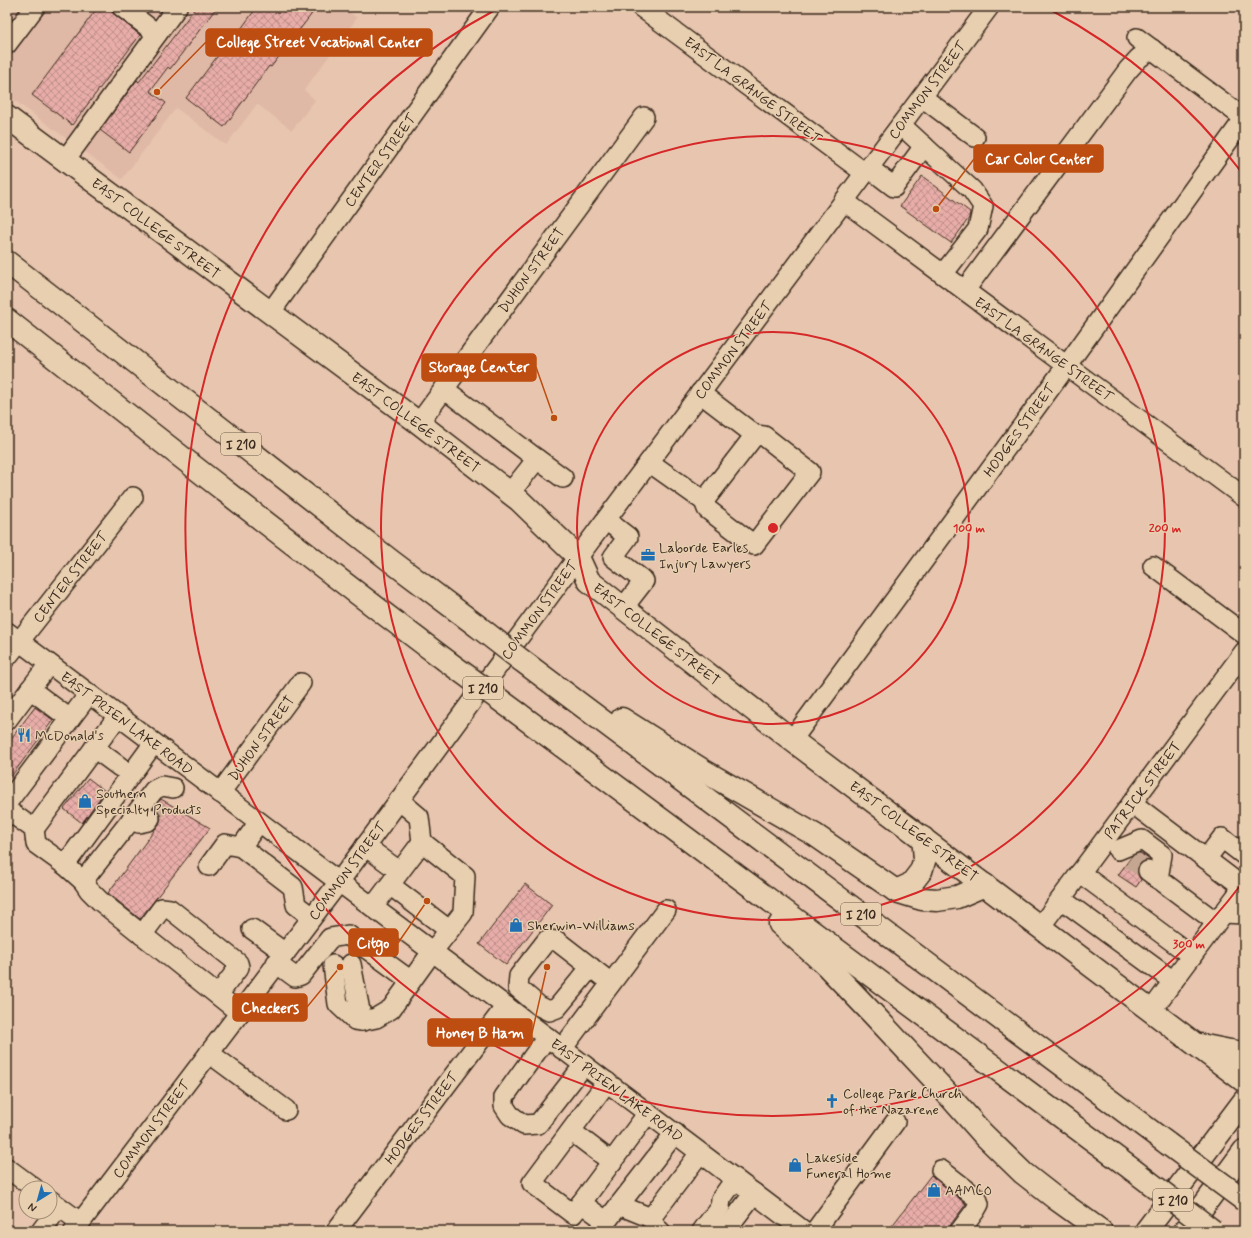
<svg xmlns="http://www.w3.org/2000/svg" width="1251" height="1238" viewBox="0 0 1251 1238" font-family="Mynerve,sans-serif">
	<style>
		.built { fill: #e0b8a6 }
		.building { fill: url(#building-cross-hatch); stroke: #3b2a1e }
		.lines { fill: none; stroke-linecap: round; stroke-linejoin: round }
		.minor-tunnel { stroke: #c5a691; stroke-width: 19; stroke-dasharray: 19 10; stroke-linecap: butt }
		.minor-casing { stroke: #3b2a1e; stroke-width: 22 }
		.major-casing { stroke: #3b2a1e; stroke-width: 25 }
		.highway-casing { stroke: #3b2a1e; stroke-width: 25 }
		.minor { stroke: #e7cfb0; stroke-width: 19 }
		.major { stroke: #e7cfb0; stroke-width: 22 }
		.highway { stroke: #e7cfb0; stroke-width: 22 }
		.highway-bridge-casing { stroke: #3b2a1e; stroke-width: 25; stroke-linecap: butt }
		.highway-bridge { stroke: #e7cfb0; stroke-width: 22 }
		.ring { fill: none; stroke: #d62828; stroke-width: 2 }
		.labels { text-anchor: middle; stroke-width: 3; stroke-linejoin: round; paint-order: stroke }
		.shield { fill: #e7cfb0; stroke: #6f5c4a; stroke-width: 1 }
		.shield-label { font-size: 13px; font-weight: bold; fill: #3b2a1e }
		.street-label { font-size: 14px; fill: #3b2a1e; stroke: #e7cfb0 }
		.poi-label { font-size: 14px; fill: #3b2a1e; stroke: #e7cfb0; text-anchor: start }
		.centre { fill: #d62828; stroke: #e7cfb0; stroke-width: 2 }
		.ring-label { font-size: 12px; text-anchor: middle; font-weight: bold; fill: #d62828; stroke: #e7cfb0; stroke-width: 3; stroke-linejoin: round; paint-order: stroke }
		.leader { fill: none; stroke: #bd4d10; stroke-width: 1.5 }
		.callout-dot { fill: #bd4d10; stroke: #e7cfb0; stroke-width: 1.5 }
		.callout { fill: #bd4d10; stroke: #bd4d10; stroke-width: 1.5 }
		.callout-label { font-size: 15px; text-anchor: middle; font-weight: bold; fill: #fff }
	</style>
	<defs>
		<pattern id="building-cross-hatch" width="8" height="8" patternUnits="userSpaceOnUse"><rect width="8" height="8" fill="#e8ada8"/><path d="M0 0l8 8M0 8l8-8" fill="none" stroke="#bd8d88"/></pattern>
	</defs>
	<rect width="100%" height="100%" fill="#e7c5ae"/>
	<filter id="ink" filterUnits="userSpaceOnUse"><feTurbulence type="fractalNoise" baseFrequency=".025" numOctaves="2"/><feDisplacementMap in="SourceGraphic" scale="8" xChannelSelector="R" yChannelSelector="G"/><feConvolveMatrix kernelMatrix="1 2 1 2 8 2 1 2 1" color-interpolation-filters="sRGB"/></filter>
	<g filter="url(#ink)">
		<polygon class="built" points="7,7 342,7 357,18 304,90 315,100 292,130 257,104 226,145 176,108 122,179 7,95"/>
		<g class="building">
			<polygon points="98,7 105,7 140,35 72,125 32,95"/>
			<polygon points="196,7 217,7 170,69 168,67 150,91 166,103 129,152 100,130 137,80 139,82"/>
			<polygon points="257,7 317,7 271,67 269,66 224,127 186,98 228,42 230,44"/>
			<polygon points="922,176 970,212 969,218 951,243 900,206"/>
			<polygon points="35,707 53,720 7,782 7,744"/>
			<polygon points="88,778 105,791 82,823 64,809"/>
			<polygon points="161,799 210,828 140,919 108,893 159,824 161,819 160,814 154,808"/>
			<polygon points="1140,853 1150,860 1143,861 1139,865 1137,870 1138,875 1141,880 1136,887 1118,875 1132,856"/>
			<polygon points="525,884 552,905 506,965 479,944"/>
			<polygon points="931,1175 966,1204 951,1224 949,1230 888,1231"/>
		</g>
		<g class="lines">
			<g class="minor-tunnel">
				<polyline points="150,818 164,800"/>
				<polyline points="1130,859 1148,871"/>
			</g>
			<defs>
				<g id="minor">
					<polyline points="122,7 157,34"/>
					<polyline points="641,7 865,173"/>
					<polyline points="1137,38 1244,118"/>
					<polyline points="7,44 35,7"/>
					<polyline points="922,97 975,137"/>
					<polyline points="901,125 972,190 983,206 978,229 943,274"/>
					<polyline points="65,160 177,7"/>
					<polyline points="869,168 894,187 924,146"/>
					<polyline points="844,201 1244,497"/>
					<polyline points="965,290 1128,70 1139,58 1152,49"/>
					<polyline points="270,313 490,7"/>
					<polyline points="444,389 537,459 510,493"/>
					<polyline points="700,393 755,435 764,436 810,472 754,545 707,509 704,501"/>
					<polyline points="419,423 644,117"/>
					<polyline points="537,459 563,478"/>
					<polyline points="649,462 704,501 755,435"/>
					<polyline points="606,520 628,537 613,557 644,581 623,608"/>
					<polyline points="1153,566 1244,634"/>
					<polyline points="7,632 339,882 527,1022 804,1231"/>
					<polyline points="7,657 133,497"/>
					<polyline points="30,689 70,719"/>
					<polyline points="7,720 49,664"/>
					<polyline points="792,740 1067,365 1244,119"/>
					<polyline points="94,748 120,767"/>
					<polyline points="220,793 301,683"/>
					<polyline points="399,800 419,817 422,842"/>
					<polyline points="7,803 89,694"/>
					<polyline points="1132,803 1243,887 1151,1011"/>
					<polyline points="7,810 34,829 36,844 65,865 154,743"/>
					<polyline points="131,820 154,790 162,786 173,788"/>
					<polyline points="259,822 241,847 293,887 296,905 312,917"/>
					<polyline points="34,829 118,716"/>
					<polyline points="365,846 399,871"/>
					<polyline points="1118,850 1142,840 1162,855 1158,879"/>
					<polyline points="1206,859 1222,838 1244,855"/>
					<polyline points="65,865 83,881 89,890 100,901 240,1013"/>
					<polyline points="209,866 225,844 241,847"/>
					<polyline points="1148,871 1216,922"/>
					<polyline points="1080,873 1192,956"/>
					<polyline points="83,881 131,820 139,823 148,821 150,818"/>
					<polyline points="390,885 449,930"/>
					<polyline points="1061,899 1173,981"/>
					<polyline points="1223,913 1244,914"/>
					<polyline points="1040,927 1244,652"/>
					<polyline points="252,929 285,953"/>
					<polyline points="142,935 162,908 170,909 238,963 239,967 218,995"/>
					<polyline points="276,963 295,977 301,975 330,938 348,935 411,981"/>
					<polyline points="351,964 362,1021"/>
					<polyline points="333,965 338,1004 355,1020 362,1021 376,1018 391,1009 432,952 463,913 465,876 422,842 373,907"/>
					<polyline points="591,967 557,1008 549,1011 539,1006 518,988 519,976 547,940 557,941 611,983"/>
					<polyline points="547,1037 504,1097 504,1106 510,1115 524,1125 538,1124 584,1065"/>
					<polyline points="562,1049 666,910"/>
					<polyline points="209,1053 286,1110"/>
					<polyline points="607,1082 532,1183 573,1214 648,1113"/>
					<polyline points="571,1131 612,1162"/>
					<polyline points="7,1168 34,1188"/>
					<polyline points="941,1170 977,1198 979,1204 975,1211 960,1231"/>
					<polyline points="50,1200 80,1222"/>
					<polyline points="581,1203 606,1221"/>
					<polyline points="619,1205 651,1218"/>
					<polyline points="41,1231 59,1207"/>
					<polyline points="74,1231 339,882 578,557 989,7"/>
					<polyline points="336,1231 506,1006"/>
					<polyline points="599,1231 675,1133"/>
					<polyline points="660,1231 657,1229 651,1218 700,1153"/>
					<polyline points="702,1231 720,1207 721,1199 735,1179"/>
					<polyline points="721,1231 732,1222 754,1193"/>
					<polyline points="815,1231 895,1122"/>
				</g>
				<g id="major">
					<polyline points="7,117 419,423 519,500 578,557 589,581 792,740 1244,1081"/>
					<polyline points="1200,1045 1230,1051 1244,1053"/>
					<polyline points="1146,1231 1244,1101"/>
					<polyline points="1185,1231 1244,1151"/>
				</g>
				<g id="highway">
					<polyline points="7,262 391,561 476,625"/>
					<path d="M7,320C153,435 299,550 448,662"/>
					<polyline points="521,660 1168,1144"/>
					<polyline points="519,714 1133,1170"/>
					<polyline points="622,719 704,771 815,835 896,891 922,899 937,900 957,897 985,885"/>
					<polyline points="896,891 911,884 921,871 925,858 923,838"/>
					<polyline points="780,924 826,965 872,1013 944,1090 983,1134 1023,1173 1055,1198 1101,1231"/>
				</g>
			</defs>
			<use href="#minor" class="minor-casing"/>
			<use href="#major" class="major-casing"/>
			<use href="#highway" class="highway-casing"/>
			<use href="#minor" class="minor"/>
			<use href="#major" class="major"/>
			<use href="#highway" class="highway"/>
			<defs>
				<g id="highway-bridge">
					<polyline points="476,625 521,660"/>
					<polyline points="448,662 519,714"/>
					<polyline points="1168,1144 1244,1200"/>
					<polyline points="1133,1170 1213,1231"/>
				</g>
			</defs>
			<use href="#highway-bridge" class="highway-bridge-casing"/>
			<use href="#highway-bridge" class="highway-bridge"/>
		</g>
	</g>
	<g class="ring">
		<circle cx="773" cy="528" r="196"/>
		<circle cx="773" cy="528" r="392"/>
		<path d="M1243 882A588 588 0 1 1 497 9M1049 9A588 588 0 0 1 1243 174"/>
	</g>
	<defs>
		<symbol id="office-bare" viewBox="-9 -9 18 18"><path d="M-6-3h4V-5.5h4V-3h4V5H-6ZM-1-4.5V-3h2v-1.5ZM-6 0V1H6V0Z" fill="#1f6fb2" stroke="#e7cfb0" stroke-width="2.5" paint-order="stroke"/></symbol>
		<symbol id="restaurant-bare" viewBox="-9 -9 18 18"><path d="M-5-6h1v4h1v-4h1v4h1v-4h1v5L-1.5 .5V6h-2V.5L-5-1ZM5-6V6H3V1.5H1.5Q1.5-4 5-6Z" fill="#1f6fb2" stroke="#e7cfb0" stroke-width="2.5" paint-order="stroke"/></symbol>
		<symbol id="shop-bare" viewBox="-9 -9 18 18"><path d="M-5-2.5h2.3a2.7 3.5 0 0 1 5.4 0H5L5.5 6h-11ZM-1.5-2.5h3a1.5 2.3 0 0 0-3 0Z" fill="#1f6fb2" stroke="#e7cfb0" stroke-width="2.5" paint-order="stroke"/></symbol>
		<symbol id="church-bare" viewBox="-9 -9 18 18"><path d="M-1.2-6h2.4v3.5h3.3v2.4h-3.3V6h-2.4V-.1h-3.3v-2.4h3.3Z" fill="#1f6fb2" stroke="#e7cfb0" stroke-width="2.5" paint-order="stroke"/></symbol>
	</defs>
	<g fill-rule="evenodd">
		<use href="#office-bare" x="638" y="545" width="20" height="20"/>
		<use href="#restaurant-bare" x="14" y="725" width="20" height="20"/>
		<use href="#shop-bare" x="75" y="791" width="20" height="20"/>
		<use href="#shop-bare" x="506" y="915" width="20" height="20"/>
		<use href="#church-bare" x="822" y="1091" width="20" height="20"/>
		<use href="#shop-bare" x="785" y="1155" width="20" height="20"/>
		<use href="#shop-bare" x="924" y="1180" width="20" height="20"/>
	</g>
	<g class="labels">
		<g class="shield">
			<rect x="221" y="433" width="40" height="22" rx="3"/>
			<rect x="463" y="677" width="40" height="22" rx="3"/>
			<rect x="841" y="903" width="40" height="22" rx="3"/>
			<rect x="1153" y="1189" width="40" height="22" rx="3"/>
		</g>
		<g class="shield-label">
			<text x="241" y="449">I 210</text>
			<text x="483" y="693">I 210</text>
			<text x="861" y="919">I 210</text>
			<text x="1173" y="1205">I 210</text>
		</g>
		<g class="street-label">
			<text transform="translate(753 90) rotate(37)" y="5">EAST LA GRANGE STREET</text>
			<text transform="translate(927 90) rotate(-53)" y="5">COMMON STREET</text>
			<text transform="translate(380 160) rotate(-54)" y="5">CENTER STREET</text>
			<text transform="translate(156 228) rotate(37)" y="5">EAST COLLEGE STREET</text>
			<text transform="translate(531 270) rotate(-54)" y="5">DUHON STREET</text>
			<text transform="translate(1044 349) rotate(36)" y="5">EAST LA GRANGE STREET</text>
			<text transform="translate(733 350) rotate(-53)" y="5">COMMON STREET</text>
			<text transform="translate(416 422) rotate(37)" y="5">EAST COLLEGE STREET</text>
			<text transform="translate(1019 430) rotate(-54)" y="5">HODGES STREET</text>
			<text transform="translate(70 577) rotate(-52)" y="5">CENTER STREET</text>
			<text transform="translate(539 610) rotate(-54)" y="5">COMMON STREET</text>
			<text transform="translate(657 634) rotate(38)" y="5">EAST COLLEGE STREET</text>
			<text transform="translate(127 723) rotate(37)" y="5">EAST PRIEN LAKE ROAD</text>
			<text transform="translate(261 738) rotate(-54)" y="5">DUHON STREET</text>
			<text transform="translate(1142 790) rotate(-53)" y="5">PATRICK STREET</text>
			<text transform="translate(914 831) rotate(37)" y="5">EAST COLLEGE STREET</text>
			<text transform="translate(347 871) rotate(-53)" y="5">COMMON STREET</text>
			<text transform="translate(617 1090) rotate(37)" y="5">EAST PRIEN LAKE ROAD</text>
			<text transform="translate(421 1118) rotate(-53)" y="5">HODGES STREET</text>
			<text transform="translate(151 1129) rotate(-53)" y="5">COMMON STREET</text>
		</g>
		<g class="poi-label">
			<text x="659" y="552">Laborde Earles<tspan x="659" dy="16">Injury Lawyers</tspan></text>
			<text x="35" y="740">McDonald's</text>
			<text x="96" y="798">Southern<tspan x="96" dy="16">Specialty Products</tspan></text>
			<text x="527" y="930">Sherwin-Williams</text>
			<text x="843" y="1098">College Park Church<tspan x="843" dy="16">of the Nazarene</tspan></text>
			<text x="806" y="1162">Lakeside<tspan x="806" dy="16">Funeral Home</tspan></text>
			<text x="945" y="1195">AAMCO</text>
		</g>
	</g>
	<circle cx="773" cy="528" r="6" class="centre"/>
	<g class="ring-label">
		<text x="969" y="532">100 m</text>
		<text x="1165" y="532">200 m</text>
		<text x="1189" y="948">300 m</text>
	</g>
	<path class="leader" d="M157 92L206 42M936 209L974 159M554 418L536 367M427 901L398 943M340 967L307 1007M547 967L532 1033"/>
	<g class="callout-dot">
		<circle cx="157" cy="92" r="4"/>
		<circle cx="936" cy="209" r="4"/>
		<circle cx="554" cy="418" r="4"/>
		<circle cx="427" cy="901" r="4"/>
		<circle cx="340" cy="967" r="4"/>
		<circle cx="547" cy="967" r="4"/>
	</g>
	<g class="callout">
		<rect x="206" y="29" width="226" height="27" rx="4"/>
		<rect x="974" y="145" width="129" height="27" rx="4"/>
		<rect x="422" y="354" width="114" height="27" rx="4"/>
		<rect x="349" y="929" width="49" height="27" rx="4"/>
		<rect x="233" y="994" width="74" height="27" rx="4"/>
		<rect x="428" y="1019" width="104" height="27" rx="4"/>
	</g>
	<g class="callout-label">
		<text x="319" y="47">College Street Vocational Center</text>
		<text x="1039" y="164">Car Color Center</text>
		<text x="479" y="372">Storage Center</text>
		<text x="373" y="948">Citgo</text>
		<text x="270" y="1013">Checkers</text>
		<text x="480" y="1038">Honey B Ham</text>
	</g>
	<rect width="1251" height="1238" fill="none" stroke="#e7cfb0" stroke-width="24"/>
	<rect x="12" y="12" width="1227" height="1214" fill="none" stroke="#3b2a1e" stroke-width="1.5" filter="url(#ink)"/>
	<g transform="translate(38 1200) rotate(217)"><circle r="19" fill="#e7cfb0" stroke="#a28d76"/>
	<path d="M0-3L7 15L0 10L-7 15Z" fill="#1f6fb2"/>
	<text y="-6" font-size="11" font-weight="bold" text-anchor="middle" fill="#3b2a1e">N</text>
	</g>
</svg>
